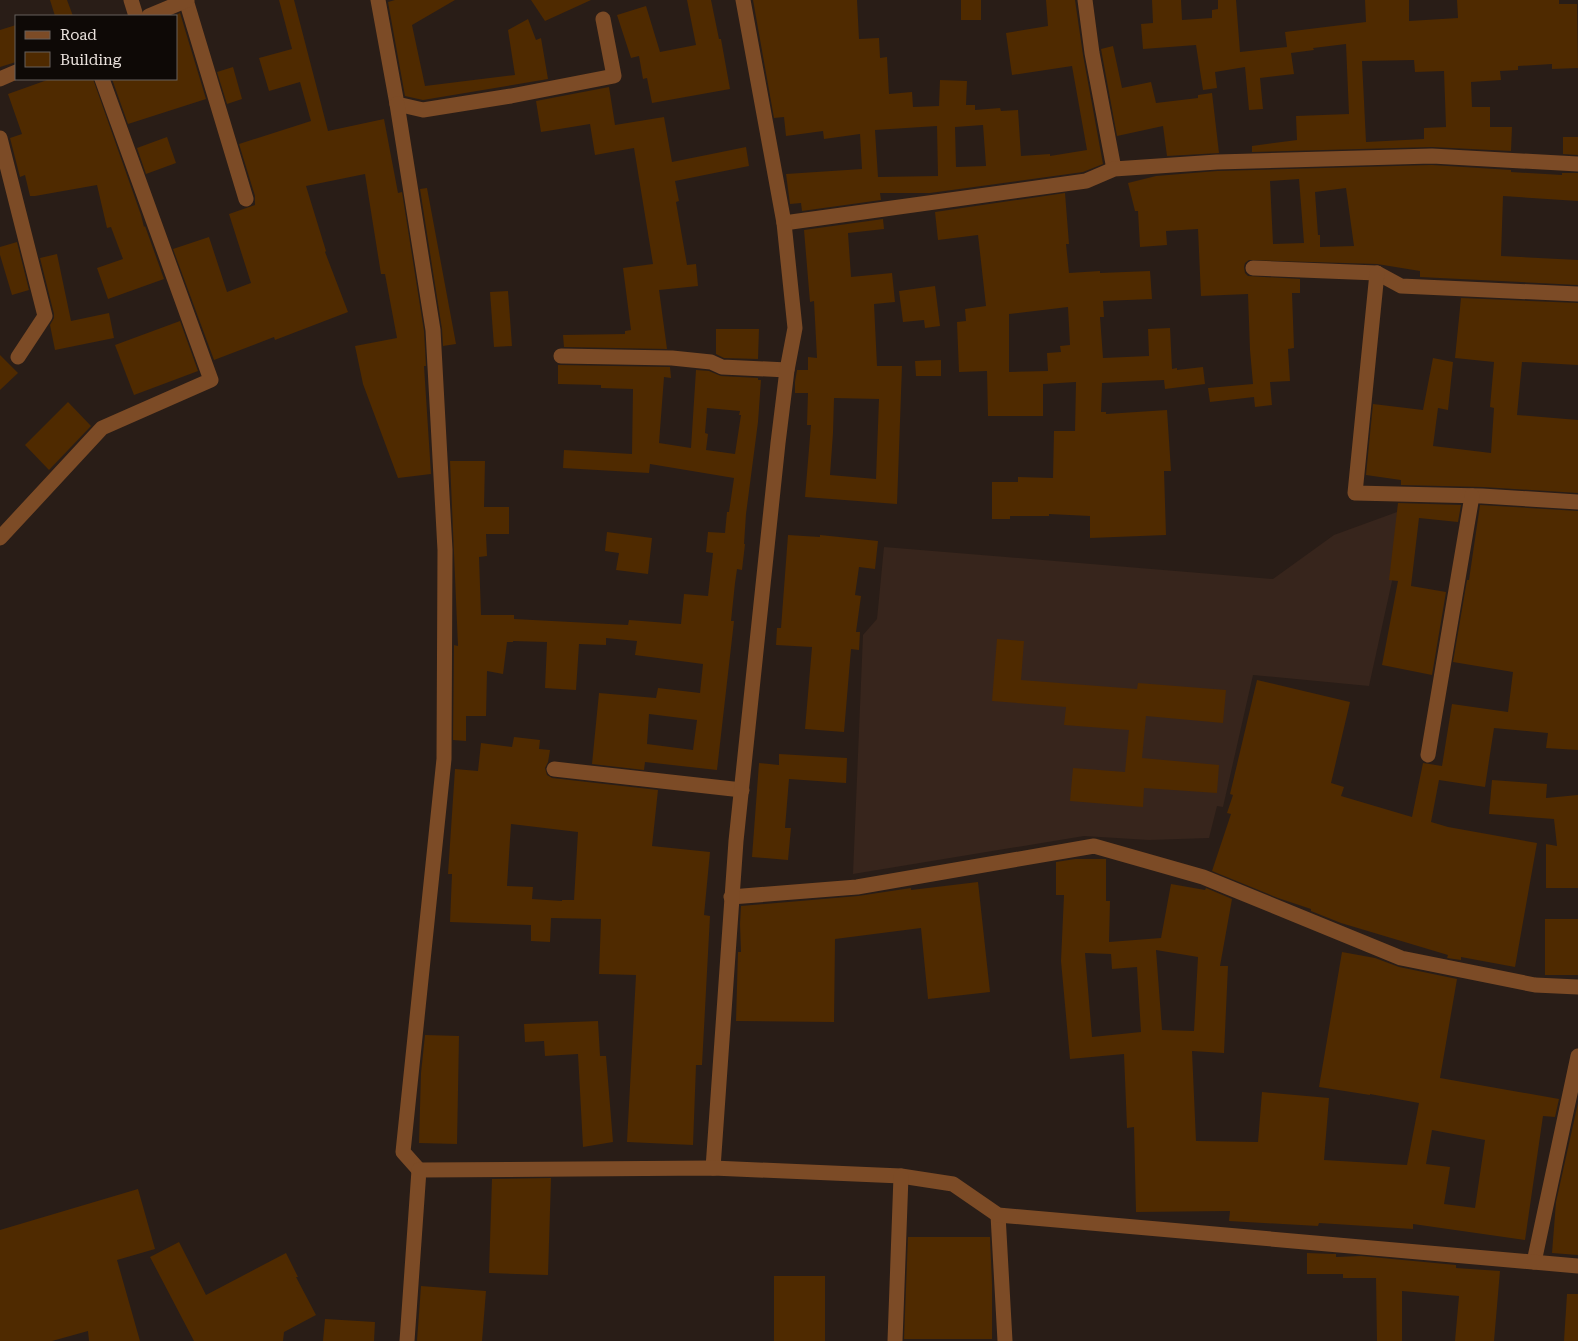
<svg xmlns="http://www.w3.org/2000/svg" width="1578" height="1341" viewBox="0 0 1578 1341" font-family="'Roboto Serif',serif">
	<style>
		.built { fill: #37251c }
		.building { fill: #4f2a00; fill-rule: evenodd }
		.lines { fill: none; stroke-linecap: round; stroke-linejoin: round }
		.minor { stroke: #7c4b26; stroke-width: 15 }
	</style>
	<rect width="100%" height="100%" fill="#291d17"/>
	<polygon class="built" points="1408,508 1369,686 1253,675 1223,807 1217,806 1209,838 1149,840 1084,836 853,874 863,635 877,619 884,547 1273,579 1334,535"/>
	<g class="building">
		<polygon points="50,0 67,0 73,16 55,16"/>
		<polygon points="279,0 294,0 328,131 384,119 398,193 402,192 424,331 426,366 424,366 431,474 398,478 363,384 355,346 397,338 385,274 381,274 365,174 306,186 326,251 325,252 348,312 275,340 274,337 214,360 173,249 209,237 227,292 251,283 229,214 255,205 255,196 239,144 311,121 300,82 269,91 259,58 292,49"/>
		<polygon points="395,0 455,0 412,25 425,86 515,75 508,30 528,19 536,40 541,38 548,79 423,100 405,96 388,2"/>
		<polygon points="531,0 591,0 545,21"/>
		<polygon points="687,0 711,0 719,39 721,39 730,89 652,103 647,78 643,79 639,56 631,58 617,15 646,6 660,52 696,45"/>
		<path d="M753,0H857L859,39L879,38L880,58L887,57L889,94L912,92L913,107L939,106L940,80L967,81L966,105H975V110L1000,108L1001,111L1018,110L1021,156L1050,154V156L1087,150L1072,66L1012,75L1006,33L1048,26L1046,0H1075L1083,55L1103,164L1083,172L930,193H880L881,200L802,211L801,203L790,204L786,174L862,169L860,134L824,139L823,131L786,136L784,117L774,118ZM983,125L986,166L956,167L955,127ZM937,126L938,176L878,177L875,130Z"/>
		<rect x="961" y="0" width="20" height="20"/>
		<path d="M1152,0H1181L1182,20L1212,18V10L1218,9V0H1236L1240,52L1287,47L1285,32L1366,22L1365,0H1409V21L1458,18L1457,0H1559V4H1577L1578,68L1552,69V64L1518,66V70L1500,71L1501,80L1471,82L1472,107H1490V127H1512L1511,151L1432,147L1252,152V146L1297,140L1296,116L1349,114L1346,44L1313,48L1314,50L1291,53L1294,74L1260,78L1263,109L1249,110L1245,67L1215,72L1217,88L1203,90L1196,45L1143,49L1141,24L1153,23ZM1414,60L1415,72L1444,71L1446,127L1424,128V139L1366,142L1362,61Z"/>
		<polygon points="180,13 206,99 128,124 112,79 176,79 176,15"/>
		<polygon points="16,25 16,62 0,67 0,30"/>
		<polygon points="1113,46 1122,88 1151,82 1156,103 1198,98 1198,95 1212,93 1219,153 1167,156 1163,126 1117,136 1101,49"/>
		<polygon points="233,67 242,99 227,104 217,72"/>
		<polygon points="50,79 93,79 141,215 144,227 145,226 164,279 108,299 97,268 123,259 111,227 107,228 97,185 35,196 30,196 25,175 20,177 10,138 22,134 8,94"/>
		<polygon points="609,87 615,125 664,117 672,162 746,147 749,166 675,181 679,201 676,202 687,265 696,264 698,286 659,290 667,349 564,347 563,335 625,334 625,331 631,330 623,268 653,264 634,148 595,155 590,124 541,132 536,101"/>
		<polygon points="167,137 176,163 146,174 137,148"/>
		<polygon points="1563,137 1578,137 1578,155 1563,154"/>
		<path d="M1432,165L1511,170V172L1562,175V173H1578V201L1503,196L1501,256L1578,260V285L1420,277V271L1377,264L1249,260L1245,263L1244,267L1245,273L1248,276L1300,279V293H1292L1294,348L1288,349L1290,381L1270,382L1272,405L1255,407L1254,397L1210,402L1208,388L1253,384L1250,350L1248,294L1201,296L1198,229L1166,231L1167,245L1140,247L1138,211H1135L1128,183L1156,176L1217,171ZM1299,179L1304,243L1273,244L1270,181ZM1346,188L1354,246L1320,247V235H1318L1315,192Z"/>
		<polygon points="427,188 456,344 443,346 442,329 420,189"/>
		<path d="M1065,193L1069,244H1066L1069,273L1100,271V273L1150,271L1152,299L1103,301L1104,317H1100L1103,358L1149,356L1148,329L1170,328L1172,369L1177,368V370L1203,367L1205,384L1165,389L1164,380L1102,383L1101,412H1106V414L1167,410L1171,471H1164L1166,535L1090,538V516L1049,514V516H1010V519H992V482H1018V477L1053,478L1054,431H1075L1076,382L1043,384V416H988L987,371L959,372L957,322L966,321L965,309L986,306L978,235L938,240L935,212ZM1068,307L1070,345L1060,346L1061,352L1047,353L1048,371L1009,372V314Z"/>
		<path d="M883,219L884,229L848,233L851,277L892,273L895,302L874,304L877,366H902L897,504L805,497L811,425H807L808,393H795V382L797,370H808V357L817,358L814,301L810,302L804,230ZM834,398L879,399L876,479L830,475L833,433Z"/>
		<polygon points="17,242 29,290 12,295 0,255 0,247"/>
		<polygon points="57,254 71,321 109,313 114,338 55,350 50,325 54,318 54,314 40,258"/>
		<polygon points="935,286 940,326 925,328 924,320 903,322 899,291"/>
		<polygon points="508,291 512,346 494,347 490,292"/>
		<polygon points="1461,298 1578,303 1578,365 1522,362 1517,415 1578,420 1578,493 1483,487 1401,485 1401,480 1366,475 1373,404 1423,410 1433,358 1453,362 1448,410 1438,408 1433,446 1491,453 1494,408 1490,407 1494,362 1455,358"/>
		<polygon points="180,321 198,371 134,395 115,345"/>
		<polygon points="716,329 759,329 758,359 724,358 716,354"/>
		<polygon points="0,355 18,373 0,390"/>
		<polygon points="941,360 941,376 916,376 915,361"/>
		<path d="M558,365L670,367L671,378L664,377L659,443L691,448L696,370L709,371L721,376L758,378V380H761L758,422L746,514L744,544H745L742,570L737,569L735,583L731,621H734L717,770L645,762L644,770L592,764L599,693L656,698L658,688L700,693L703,664L635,655L637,641L606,638V645L579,644L576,690L545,688L547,642L513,641V642H507L503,674L487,671L486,716H466V741L453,740L454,645L458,646L450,461H485L484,507H509V534H486L487,556L479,557L481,615H514V619L628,625L629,620L681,624L684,594L708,596L713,553L706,552L708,532L725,533L727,512H729L734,478L650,464L649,473L563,468L564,450L632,454L633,389L601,388V385L558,384ZM707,408L740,411L739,415H741L735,454L706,450L708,434L705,433ZM649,714L697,720L693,750L647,744Z"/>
		<polygon points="68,402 91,426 49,470 25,445"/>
		<polygon points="1398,503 1461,505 1458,522 1419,518 1411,586 1446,592 1432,675 1382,665 1398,581 1389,580"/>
		<polygon points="1480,505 1578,511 1578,750 1546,748 1548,733 1494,728 1485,787 1439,780 1431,822 1448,827 1537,843 1515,967 1461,957 1461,960 1447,958 1448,955 1341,923 1311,911 1311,909 1278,898 1212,871 1231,814 1227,813 1233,795 1230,794 1257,680 1350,702 1331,783 1344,787 1341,796 1412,817 1423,763 1442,766 1452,704 1508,712 1513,672 1453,662 1467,580 1469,580"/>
		<polygon points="607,532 652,538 648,574 616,570 619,553 605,551"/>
		<polygon points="788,535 820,537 820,535 878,541 875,569 859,567 855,595 861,596 856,632 860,632 859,650 851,649 844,732 805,729 812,647 776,645 777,628 781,628"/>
		<polygon points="997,639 1024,641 1021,680 1137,689 1138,683 1226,690 1223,723 1146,716 1142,758 1219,765 1217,793 1144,788 1143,807 1070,801 1073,768 1125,772 1129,730 1064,725 1066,707 992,701"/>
		<path d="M514,737L540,740L539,749L550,750L548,762L545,768L547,775L552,778L658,790L652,846L710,852L704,915L710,916L702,1065H696L693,1145L627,1142L636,975L599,974L601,919L551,918L550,942L531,941V925L450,922L452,874H448L455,769L478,771L481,743L512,747ZM511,824L578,832L574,900H562V901L532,899L533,887L507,886Z"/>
		<polygon points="779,754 847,758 846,783 789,779 785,828 791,828 788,860 752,857 759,763 779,765"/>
		<polygon points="1492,780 1547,784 1546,798 1578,795 1578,888 1546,888 1546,844 1557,846 1554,819 1489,814"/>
		<path d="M1075,859H1106V901H1110L1109,942L1161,938L1171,884L1205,890L1206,888L1232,899L1220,966H1228L1224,1053L1192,1051L1196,1141L1258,1142L1262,1092L1329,1098L1324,1160L1407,1165L1419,1103L1370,1094V1095L1319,1087L1342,952L1375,958L1399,967L1457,979L1440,1078L1559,1099L1555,1117L1543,1116L1525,1240L1413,1224V1229L1319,1223L1318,1226L1229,1221L1230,1211L1136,1212L1134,1127L1127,1128L1124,1054L1070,1059L1061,961L1064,895H1056V862ZM1156,950L1198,957L1194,1031L1162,1030ZM1085,953L1111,954L1112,969L1137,967L1141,1032L1092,1037ZM1432,1130L1485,1140L1475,1208L1444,1204L1450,1167L1426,1164Z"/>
		<polygon points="978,882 990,992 928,999 921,928 835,939 834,1022 736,1021 738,952 741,952 740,924 741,906 858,896 911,888 911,890"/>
		<rect x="1545" y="919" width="33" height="56"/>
		<polygon points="598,1021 600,1056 606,1056 613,1142 583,1147 578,1054 545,1056 544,1041 525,1042 524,1024"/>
		<polygon points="425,1035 459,1036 457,1144 419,1143 421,1073"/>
		<polygon points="1578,1103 1578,1255 1552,1253 1556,1202"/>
		<polygon points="551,1178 548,1275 489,1273 492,1179"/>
		<polygon points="138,1189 155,1249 117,1260 140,1341 89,1341 88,1331 52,1341 0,1341 0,1230"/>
		<polygon points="908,1237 990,1237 992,1284 992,1339 904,1339"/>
		<polygon points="179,1242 206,1295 286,1253 298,1277 296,1277 316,1315 284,1332 283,1341 194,1341 150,1257"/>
		<polygon points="1307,1253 1333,1254 1336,1254 1336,1257 1361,1256 1456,1265 1456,1268 1500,1271 1494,1341 1455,1341 1459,1296 1402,1291 1402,1341 1377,1341 1376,1278 1343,1278 1343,1274 1307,1274"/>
		<rect x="774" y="1276" width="51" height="65"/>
		<polygon points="421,1286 486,1291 482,1341 417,1341"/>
		<polygon points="1567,1294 1578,1294 1578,1341 1564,1341"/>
		<polygon points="325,1319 375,1322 374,1341 323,1341"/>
	</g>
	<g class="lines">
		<g class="minor">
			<polyline points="131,0 136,16"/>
			<polyline points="186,0 246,199"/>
			<polyline points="378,0 397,104 423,110 511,96 614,76 603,19"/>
			<polyline points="1085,0 1092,53 1114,169"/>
			<polyline points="149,16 187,0"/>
			<polyline points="0,79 16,72"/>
			<polyline points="397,104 433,330 445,550 444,759 403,1152 419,1170"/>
			<polyline points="0,138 45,316 18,357"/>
			<polyline points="784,223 1086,181 1114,169 1217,162 1432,156 1578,164"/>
			<polyline points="1253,268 1377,273 1401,286 1578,294"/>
			<polyline points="1377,273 1355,493 1482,496 1578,502"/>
			<polyline points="561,356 672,358 711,362 722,367 787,370"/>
			<polyline points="0,538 102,428 211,380 102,79"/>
			<polyline points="1428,755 1472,496"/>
			<polyline points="554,769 742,790"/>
			<polyline points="731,897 857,887 1094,846 1203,877 1401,958 1535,985 1578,987"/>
			<polyline points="713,1168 736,841 778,443 787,370 795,328 784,223 743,0"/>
			<polyline points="998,1215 1005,1341"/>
			<polyline points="1534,1262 1578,1056"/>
			<polyline points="407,1341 419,1170 713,1168 901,1176 953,1184 998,1215 1578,1266"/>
			<polyline points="895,1341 901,1176"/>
		</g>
	</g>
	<rect x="15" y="15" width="162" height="65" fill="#0e0906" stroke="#66605c"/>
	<rect x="25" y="31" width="25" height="8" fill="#7c4b26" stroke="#66605c"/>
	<text x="60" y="40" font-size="15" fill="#eae2dd">Road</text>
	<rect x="25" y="52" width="25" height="15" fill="#4f2a00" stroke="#66605c"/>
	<text x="60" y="65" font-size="15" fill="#eae2dd">Building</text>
</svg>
